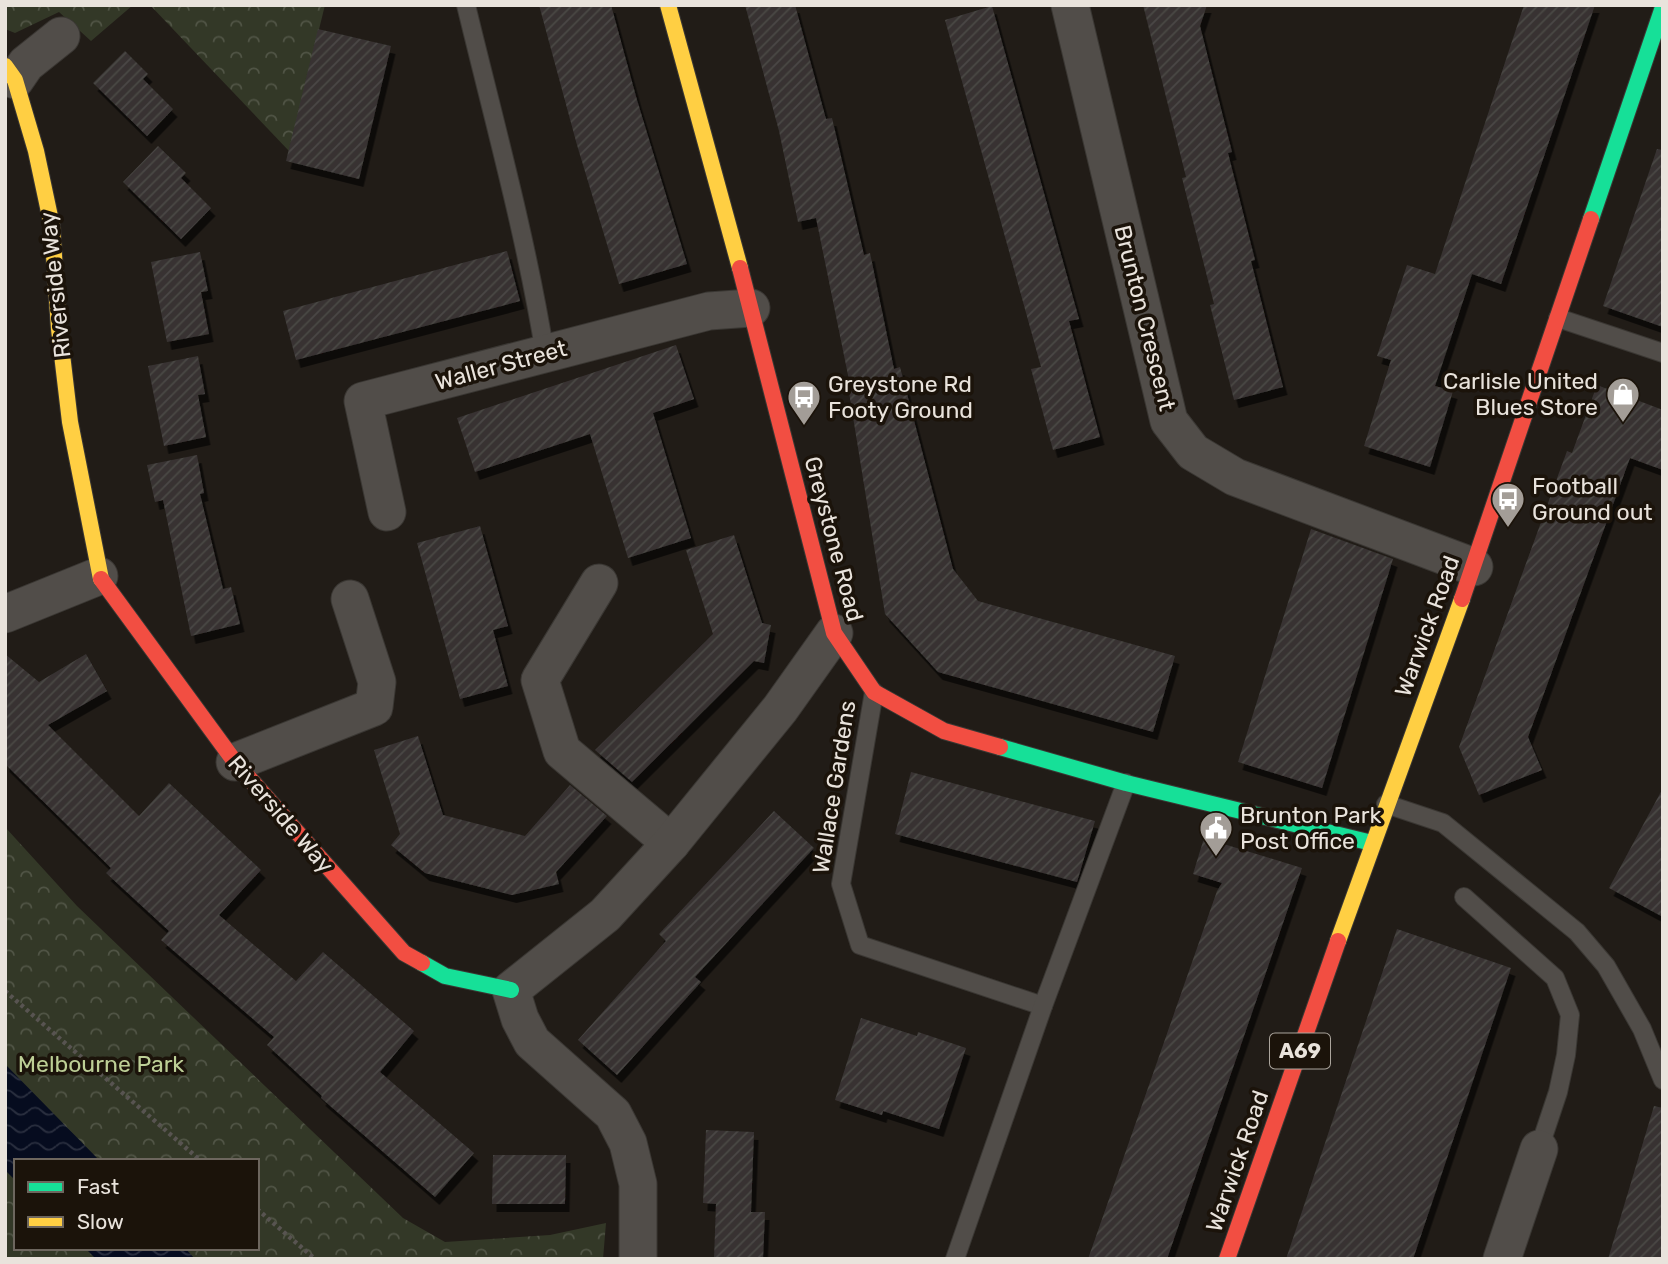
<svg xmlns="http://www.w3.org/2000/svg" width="1668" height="1264" viewBox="0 0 1668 1264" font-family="Rubik,sans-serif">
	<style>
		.park { fill: url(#park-crowns); fill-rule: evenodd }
		.water { fill: url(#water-waves) }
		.building { fill: url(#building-hatch); filter: url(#shadow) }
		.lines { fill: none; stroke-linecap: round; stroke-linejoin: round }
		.lane-casing { stroke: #3a3733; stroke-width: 20 }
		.street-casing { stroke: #3a3733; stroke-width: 39 }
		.fast-casing { stroke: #3a3733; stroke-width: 18 }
		.slow-casing { stroke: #3a3733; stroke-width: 18 }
		.jam-casing { stroke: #3a3733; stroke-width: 18 }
		.path { stroke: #585451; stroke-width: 4.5; stroke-dasharray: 3.5 3.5; stroke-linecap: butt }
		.lane { stroke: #514d49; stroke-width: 18 }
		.street { stroke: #514d49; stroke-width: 37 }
		.fast { stroke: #16e098; stroke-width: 16 }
		.slow { stroke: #ffcf43; stroke-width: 16 }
		.jam { stroke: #f24e42; stroke-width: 16 }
		.labels { text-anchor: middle; stroke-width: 7; stroke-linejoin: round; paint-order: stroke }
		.shield { fill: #1b130a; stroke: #aba59d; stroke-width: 2 }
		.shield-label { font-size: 21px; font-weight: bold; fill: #e9e3dc }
		.street-label { font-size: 23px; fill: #e9e3dc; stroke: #1b130a }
		.poi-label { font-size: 23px; fill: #e9e3dc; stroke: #1b130a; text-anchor: start }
		.park-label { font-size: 23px; fill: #bdcf96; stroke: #1b130a }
	</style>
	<defs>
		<pattern id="park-crowns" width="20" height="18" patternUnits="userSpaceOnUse" patternTransform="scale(1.75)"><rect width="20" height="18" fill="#333827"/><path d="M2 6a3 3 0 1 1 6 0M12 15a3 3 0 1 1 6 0" fill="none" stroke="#515546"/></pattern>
		<pattern id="water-waves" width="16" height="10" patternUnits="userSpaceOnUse" patternTransform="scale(1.75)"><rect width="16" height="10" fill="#060c1f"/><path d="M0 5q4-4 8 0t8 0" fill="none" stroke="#2a2f3f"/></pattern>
		<pattern id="building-hatch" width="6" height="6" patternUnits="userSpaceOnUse" patternTransform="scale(1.75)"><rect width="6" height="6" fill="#373332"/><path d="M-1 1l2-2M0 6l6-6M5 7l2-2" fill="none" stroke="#4a4745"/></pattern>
		<filter id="shadow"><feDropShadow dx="4.5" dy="8" stdDeviation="0" flood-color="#0009"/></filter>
	</defs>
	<rect width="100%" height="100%" fill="#211c17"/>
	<g class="park">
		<polygon points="5,5 133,5 91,41 59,12 15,33 5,29"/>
		<polygon points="150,5 325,5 289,151"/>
		<path d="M5,827L77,906L403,1218L445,1242L550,1235L606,1223L603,1259H5ZM16,1161H257V1248H16Z"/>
	</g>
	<g class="water">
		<polygon points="5,1064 100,1161 16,1161 16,1181 5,1170"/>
		<polygon points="85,1248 185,1248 195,1259 96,1259"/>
	</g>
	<g class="building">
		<polygon points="539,5 611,5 637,100 687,264 619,284 577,145"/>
		<polygon points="745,5 795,5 826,119 832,118 864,255 870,253 894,369 900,367 953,569 978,601 1175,656 1153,732 938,672 885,614 847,380 849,380 816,218 798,222 779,131"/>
		<polygon points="1143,5 1207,5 1200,26 1232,152 1228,153 1255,260 1251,261 1283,387 1234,400 1210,305 1214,304 1182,178 1186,177"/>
		<polygon points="1524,5 1595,5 1501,284 1472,274 1435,386 1453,391 1430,467 1364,446 1391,360 1377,356 1407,265 1435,274"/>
		<polygon points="992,6 1079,319 1069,321 1100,437 1053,450 1031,369 1041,367 945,20"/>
		<polygon points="318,29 391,46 359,179 286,161"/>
		<polygon points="125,51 148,74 143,79 173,109 147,136 93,83"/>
		<polygon points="158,146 186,173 181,178 211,208 181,239 123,182"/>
		<polygon points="1657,149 1663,150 1663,327 1603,306"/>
		<polygon points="507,251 520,301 296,360 283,311"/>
		<polygon points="200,252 208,291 201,292 209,334 167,342 151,262"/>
		<polygon points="676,345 694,399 653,413 691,538 628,558 590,434 475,472 457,418"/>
		<polygon points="198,356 205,394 198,395 206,437 164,446 148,366"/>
		<polygon points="1597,385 1663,410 1663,470 1630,458 1528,737 1542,770 1479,795 1459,747 1567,451 1572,453"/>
		<polygon points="197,455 204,493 200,494 223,589 231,587 240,624 191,636 163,500 155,502 147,465"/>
		<polygon points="480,526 508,626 493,630 508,686 460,699 417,543"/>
		<polygon points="1311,529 1393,559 1322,788 1238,762"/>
		<polygon points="734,535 762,623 771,625 764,663 754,661 632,782 595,750 713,634 686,550"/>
		<polygon points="5,654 39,682 86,654 107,691 48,725 139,816 169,783 261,870 219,915 296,981 323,952 414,1031 380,1072 474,1153 435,1197 321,1098 322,1096 267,1045 274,1037 161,940 169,931 106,873 111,868 5,764"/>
		<polygon points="418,736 443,815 525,836 570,785 607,816 556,872 559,884 512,895 425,873 391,845 400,834 374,750"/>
		<polygon points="911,772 1095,821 1077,882 895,834"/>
		<polygon points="1663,788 1663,917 1609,888"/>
		<polygon points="774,811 814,848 695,977 701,982 617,1075 578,1040 666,941 659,934"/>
		<polygon points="1204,838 1302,868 1167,1259 1088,1259 1217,891 1222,883 1193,874"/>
		<polygon points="1397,929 1511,968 1413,1259 1286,1259"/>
		<polygon points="861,1018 917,1036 918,1032 966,1048 939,1129 883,1111 882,1115 835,1100"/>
		<polygon points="1654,1106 1663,1108 1663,1259 1608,1259"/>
		<polygon points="706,1130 754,1132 751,1212 765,1212 763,1259 714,1259 716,1204 703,1203"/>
		<polygon points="493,1155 566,1155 565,1204 492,1204"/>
	</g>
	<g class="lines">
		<defs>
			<g id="lane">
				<path d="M466,5C494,121 526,236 545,354"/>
				<polyline points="1558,318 1663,353"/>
				<polyline points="874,692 841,884 860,945 1043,1006"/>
				<polyline points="1386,804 1443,823 1577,932 1606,966 1642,1029 1663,1080"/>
				<polyline points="1464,897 1555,978 1570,1015 1566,1055 1558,1092 1539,1149"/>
				<polyline points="955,1259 1043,1006 1126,783"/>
			</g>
			<g id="street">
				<polyline points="1070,5 1169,421 1193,452 1235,477 1474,567"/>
				<polyline points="15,80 26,64 61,36"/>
				<polyline points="387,512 363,401 709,311 751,308"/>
				<polyline points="599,583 540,680 562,751 671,843"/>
				<polyline points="5,614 99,576"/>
				<polyline points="235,762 374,707 377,682 350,599"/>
				<polyline points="638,1259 638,1184 628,1143 613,1114 532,1042 520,1019 511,990 605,915 671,843 780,709 834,633"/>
				<polyline points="1502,1259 1539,1149"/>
			</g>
			<g id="fast">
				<polyline points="1591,219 1663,7"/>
				<polyline points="1000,747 1126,783 1372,843"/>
				<polyline points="422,963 445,976 511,990"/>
			</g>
			<g id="slow">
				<polyline points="668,5 740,268"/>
				<polyline points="5,66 15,80 36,151 52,226 59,329 70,422 101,579"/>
				<polyline points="1338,941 1462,599"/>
			</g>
			<g id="jam">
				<polyline points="740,268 834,633 874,692 944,731 1000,747"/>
				<polyline points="101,579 235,762 404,953 422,963"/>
				<polyline points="1462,599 1591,219"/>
				<polyline points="1227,1259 1338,941"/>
			</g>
		</defs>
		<use href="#lane" class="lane-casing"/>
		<use href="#street" class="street-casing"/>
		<use href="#fast" class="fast-casing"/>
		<use href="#slow" class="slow-casing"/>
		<use href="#jam" class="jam-casing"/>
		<g class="path">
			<polyline points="5,991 201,1161"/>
			<polyline points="257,1209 315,1259"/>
		</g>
		<use href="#lane" class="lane"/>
		<use href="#street" class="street"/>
		<use href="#fast" class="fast"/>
		<use href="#slow" class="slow"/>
		<use href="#jam" class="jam"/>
	</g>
	<defs>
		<symbol id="shop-pin" viewBox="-11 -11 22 30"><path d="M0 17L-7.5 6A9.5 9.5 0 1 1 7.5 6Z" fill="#a39d97" stroke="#1b130a"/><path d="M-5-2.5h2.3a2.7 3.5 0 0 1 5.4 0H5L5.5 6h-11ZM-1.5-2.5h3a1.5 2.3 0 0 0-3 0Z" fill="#fff"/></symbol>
		<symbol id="bus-pin" viewBox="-11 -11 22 30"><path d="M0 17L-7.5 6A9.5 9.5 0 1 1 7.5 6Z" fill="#a39d97" stroke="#1b130a"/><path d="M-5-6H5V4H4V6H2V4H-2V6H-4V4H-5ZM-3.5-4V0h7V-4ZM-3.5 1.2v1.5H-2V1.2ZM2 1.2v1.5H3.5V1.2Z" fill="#fff"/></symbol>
		<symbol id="civic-pin" viewBox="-11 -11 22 30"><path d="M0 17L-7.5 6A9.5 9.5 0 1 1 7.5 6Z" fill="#a39d97" stroke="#1b130a"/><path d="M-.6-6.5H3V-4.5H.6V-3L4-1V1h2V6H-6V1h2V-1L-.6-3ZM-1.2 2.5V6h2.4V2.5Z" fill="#fff"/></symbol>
	</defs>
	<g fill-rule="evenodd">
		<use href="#shop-pin" x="1604" y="375" width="38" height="52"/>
		<use href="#bus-pin" x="785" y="378" width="38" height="52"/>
		<use href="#bus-pin" x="1489" y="480" width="38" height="52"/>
		<use href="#civic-pin" x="1197" y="809" width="38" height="52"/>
	</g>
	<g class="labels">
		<rect class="shield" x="1270" y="1033.5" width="60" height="35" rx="5"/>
		<g class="shield-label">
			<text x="1300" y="1058">A69</text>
		</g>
		<g class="street-label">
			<text transform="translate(55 285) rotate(-96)" y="8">Riverside Way</text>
			<text transform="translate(1145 318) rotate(76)" y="8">Brunton Crescent</text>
			<text transform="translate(501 365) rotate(-15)" y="8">Waller Street</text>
			<text transform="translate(834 539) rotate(75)" y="8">Greystone Road</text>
			<text transform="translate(1427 626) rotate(-70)" y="8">Warwick Road</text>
			<text transform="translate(834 787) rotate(-81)" y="8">Wallace Gardens</text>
			<text transform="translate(281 814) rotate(49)" y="8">Riverside Way</text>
			<text transform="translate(1237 1161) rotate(-71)" y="8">Warwick Road</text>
		</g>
		<g class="poi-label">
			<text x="1598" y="389" text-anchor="end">Carlisle United<tspan x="1598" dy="26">Blues Store</tspan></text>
			<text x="828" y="392">Greystone Rd<tspan x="828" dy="26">Footy Ground</tspan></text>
			<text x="1532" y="494">Football<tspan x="1532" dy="26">Ground out</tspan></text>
			<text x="1240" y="823">Brunton Park<tspan x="1240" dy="26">Post Office</tspan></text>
		</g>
		<g class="park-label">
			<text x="101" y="1072">Melbourne Park</text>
		</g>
	</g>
	<rect width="1668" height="1264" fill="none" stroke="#e9e3dc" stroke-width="14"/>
	<rect x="14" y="1159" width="245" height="91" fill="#1b130a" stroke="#6d665e" stroke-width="2"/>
	<rect x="28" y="1182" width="35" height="10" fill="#16e098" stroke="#6d665e" stroke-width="2"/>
	<text x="77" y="1194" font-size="21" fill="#e9e3dc">Fast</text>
	<rect x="28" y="1217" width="35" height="10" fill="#ffcf43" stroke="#6d665e" stroke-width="2"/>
	<text x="77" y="1229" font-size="21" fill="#e9e3dc">Slow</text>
</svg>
